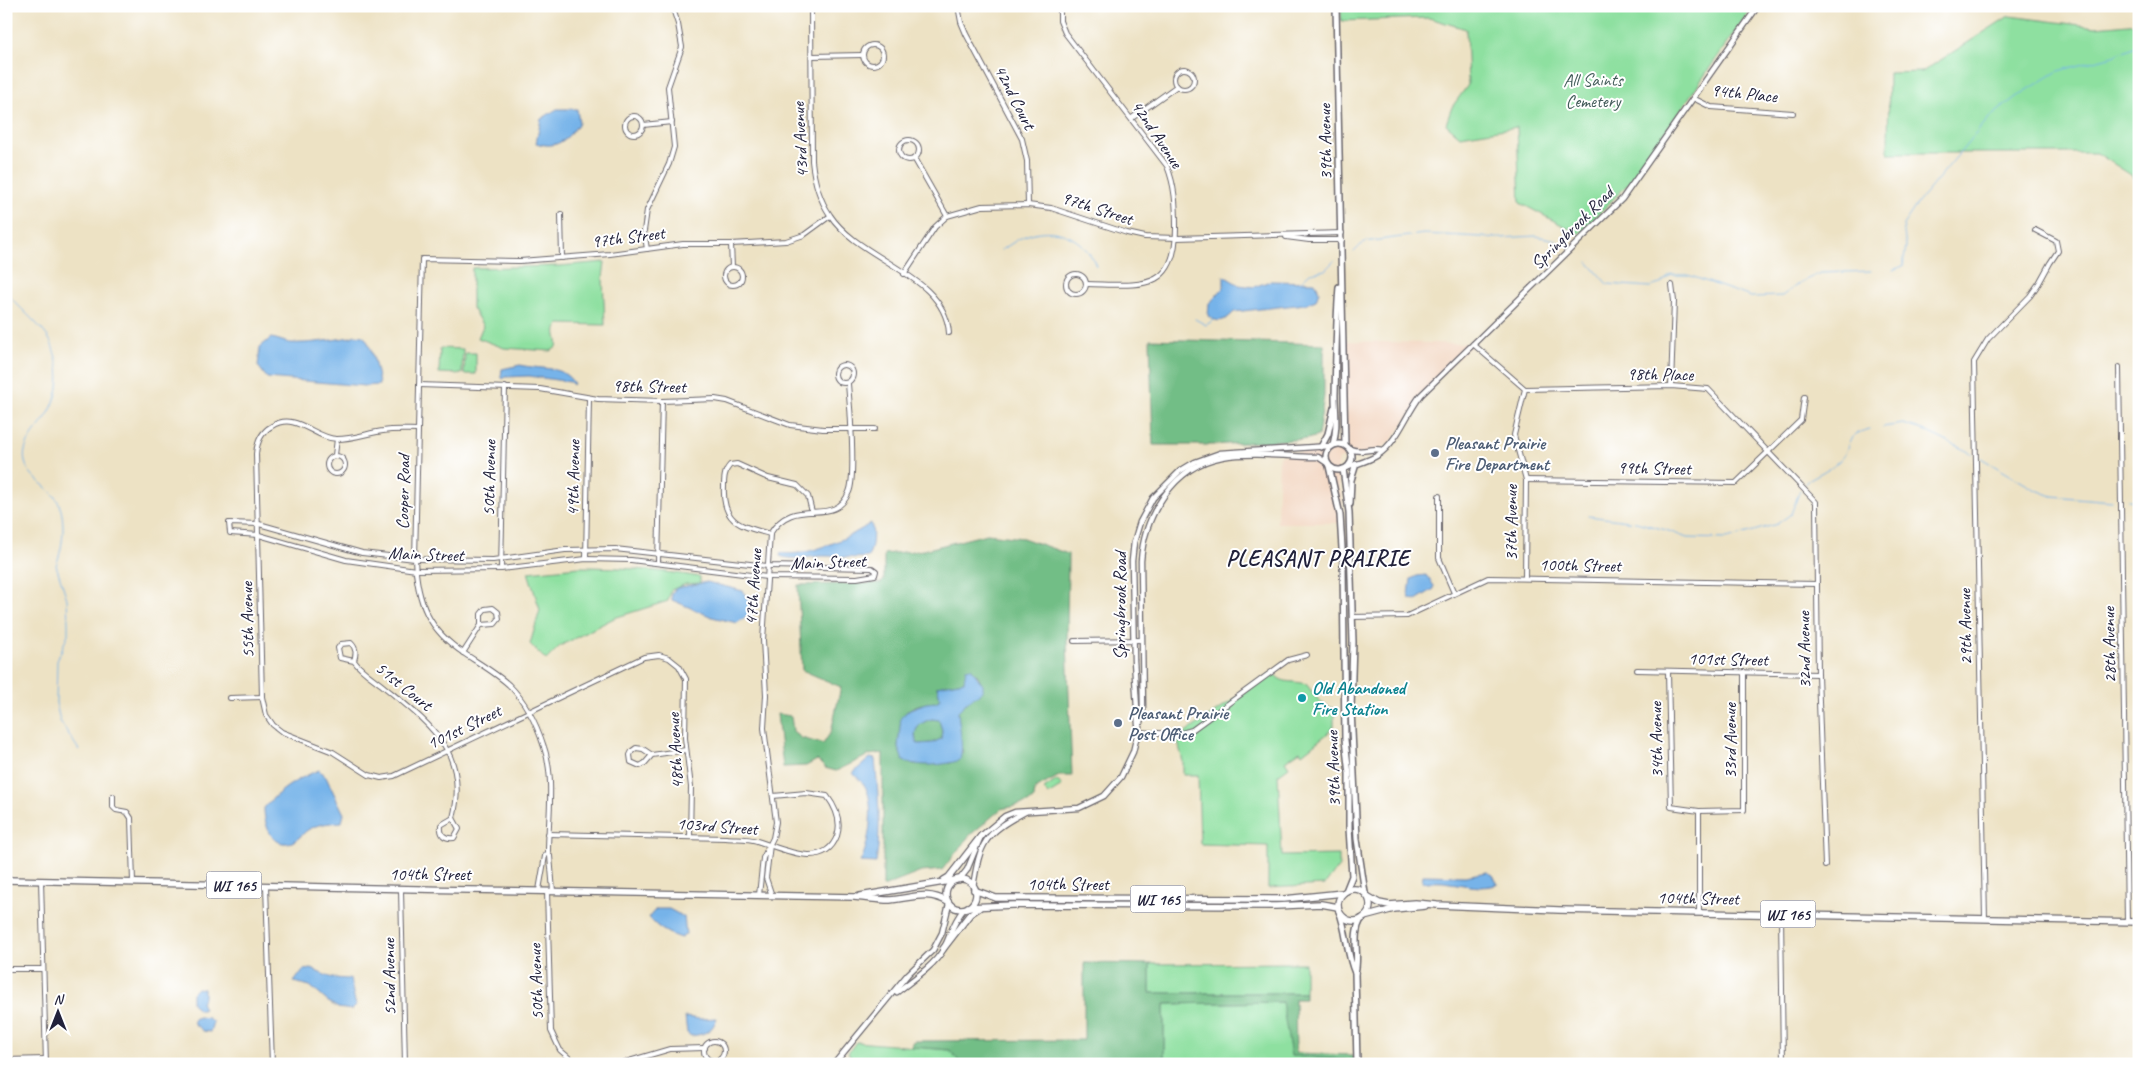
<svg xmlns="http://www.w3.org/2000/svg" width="2145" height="1070" viewBox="0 0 2145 1070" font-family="Caveat,sans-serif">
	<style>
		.built { fill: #f2d4be }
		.green { fill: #8ee0a0; stroke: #58816e }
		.forest { fill: #72be86; stroke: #4a7060; fill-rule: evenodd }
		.water { fill: #76b3e9; stroke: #4c6a92; fill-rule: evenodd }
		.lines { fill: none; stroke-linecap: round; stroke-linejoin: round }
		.stream { stroke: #76b3e9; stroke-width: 1 }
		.minor-casing { stroke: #69656b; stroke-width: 6 }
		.tertiary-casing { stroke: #69656b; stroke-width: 7 }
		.secondary-casing { stroke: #69656b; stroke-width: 8 }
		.primary-casing { stroke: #69656b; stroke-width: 8 }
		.minor { stroke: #fff; stroke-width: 4 }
		.tertiary { stroke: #fff; stroke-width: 4.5 }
		.secondary { stroke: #fff; stroke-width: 5 }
		.primary { stroke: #fff; stroke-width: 5.5 }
		.service-dot { fill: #5c6f8a; stroke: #fff; stroke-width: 2 }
		.culture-dot { fill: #0f9aa8; stroke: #fff; stroke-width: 2 }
		.labels { text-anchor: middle; stroke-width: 4; stroke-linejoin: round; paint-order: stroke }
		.shield { fill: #fff; stroke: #646476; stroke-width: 1 }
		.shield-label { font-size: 16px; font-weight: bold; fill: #22223b }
		.park-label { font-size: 18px; fill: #425b59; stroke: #fff }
		.street-label { font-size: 18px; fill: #22223b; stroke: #fff }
		.service-label { font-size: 18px; font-weight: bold; fill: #4e5e75; stroke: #fff; text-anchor: start }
		.culture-label { font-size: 18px; font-weight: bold; fill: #0d838f; stroke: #fff; text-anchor: start }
		.district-label { font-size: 22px; font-weight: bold; letter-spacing: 1px; fill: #22223b; stroke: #fff }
	</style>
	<rect width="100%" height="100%" fill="#fff"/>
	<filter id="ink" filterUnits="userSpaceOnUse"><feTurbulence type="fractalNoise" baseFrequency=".02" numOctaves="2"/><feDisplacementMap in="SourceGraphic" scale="10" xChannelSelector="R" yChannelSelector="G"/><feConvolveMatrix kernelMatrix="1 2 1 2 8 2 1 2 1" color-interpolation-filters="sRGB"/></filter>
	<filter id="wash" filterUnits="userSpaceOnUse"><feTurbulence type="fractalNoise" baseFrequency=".0096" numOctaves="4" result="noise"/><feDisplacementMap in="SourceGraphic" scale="20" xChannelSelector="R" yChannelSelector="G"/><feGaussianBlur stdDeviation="1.12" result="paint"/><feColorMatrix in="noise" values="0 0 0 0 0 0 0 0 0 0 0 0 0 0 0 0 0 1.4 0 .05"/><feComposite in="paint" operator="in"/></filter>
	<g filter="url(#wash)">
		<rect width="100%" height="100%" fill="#ede2c4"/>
		<polygon class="built" points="1343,341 1473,344 1432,383 1392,440 1375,453 1365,456 1339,459 1337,475 1342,500 1340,523 1277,523 1279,456 1334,446 1340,439 1344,416"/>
		<g class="green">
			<polygon points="1341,6 1753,6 1631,181 1579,234 1520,203 1517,127 1460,136 1446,124 1452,107 1468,85 1466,29 1429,18 1341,21"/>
			<polygon points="2009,16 2096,27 2139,23 2139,185 2131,175 2097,153 1888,153 1889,73 1922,72"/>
			<path d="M605,262L603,278L605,325L560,324C551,332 559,337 557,347L551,351L504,348L478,338L483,326L472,308V268L559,266Z"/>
			<polygon points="440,348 463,349 462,374 439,373"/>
			<polygon points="465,353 476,353 476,374 464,374"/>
			<path d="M579,567C619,567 660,570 700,577V583L686,584L671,590L668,601L614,618L560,646L546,660L530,644L540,610L528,572Z"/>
			<path d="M1273,672C1281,685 1293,680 1306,684L1321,703L1334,709V726L1327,734L1302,754L1300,751L1285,761L1289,767L1278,775L1282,856L1339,855V866L1325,885L1268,888V846L1200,844L1198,775H1183V762L1176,734L1185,733Z"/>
			<polygon points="1057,780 1062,786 1048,795 1044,789"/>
			<polygon points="1305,963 1305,993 1150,993 1150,964"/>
			<polygon points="1283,1002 1292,1056 1346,1060 1346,1064 1164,1064 1164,1004"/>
			<path d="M856,1042L951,1050L961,1064H891L885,1057C874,1059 877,1054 865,1064H855L848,1053Z"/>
		</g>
		<g class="forest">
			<polygon points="1150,339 1324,344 1324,396 1318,436 1307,439 1212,445 1153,445"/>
			<path d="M987,534L1023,538L1068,554L1067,641L1072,776H1059L1035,789L1034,798L1028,803L1001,809L969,836L942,870L921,872L883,887V753L869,755L836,771L825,768L817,760L806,766L783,767L777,714L791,716L793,731L801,738L823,744L831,732L841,687L802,670L798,585L881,583L884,580V554L924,550ZM971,668L979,677L983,691L965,704L958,711L960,744L963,752L951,763L911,764L898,747C902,715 900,705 937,702L940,698L937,686L964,681Z"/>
			<path d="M932,719L939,720L942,730L941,739L932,743L918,744C910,731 920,722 932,719Z"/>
			<polygon points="1084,963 1150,964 1150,993 1305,993 1305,999 1295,999 1296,1053 1353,1055 1353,1064 1346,1064 1345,1060 1291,1056 1282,1002 1164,1004 1164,1064 961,1064 950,1050 911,1047 914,1041 1084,1040"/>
		</g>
		<g class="water">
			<path d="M557,109H577L579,123C567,139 558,150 536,143L541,119Z"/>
			<path d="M1224,276L1239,285L1254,287L1270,281L1315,282L1319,291L1316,300L1305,304L1234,312C1226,321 1218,324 1208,316L1209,304L1224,287Z"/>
			<path d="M355,335C356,335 363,336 363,336C371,341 378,375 379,385L365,386L267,378L258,366L260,347L271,338C278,339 284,342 290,343C310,344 331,340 351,337Z"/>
			<path d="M520,365C539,370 563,364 574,384L573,385L570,382L529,376L506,377L503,379L501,377L502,369Z"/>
			<path d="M871,523C874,532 873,548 868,557C853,559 839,556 824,556C810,556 794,561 780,556L781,553C806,558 851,537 871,523Z"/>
			<polygon points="1426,575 1434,586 1434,589 1416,600 1410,599 1409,594 1411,579 1417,576"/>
			<path d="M707,582L743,591L751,606L750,614L737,623L712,617L672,600C671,594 672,591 677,588Z"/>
			<path d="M971,668L983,685V691L965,704L958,711C959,727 964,746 960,760C943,766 920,767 903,761L898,747L901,717L910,709L926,703L937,702L940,698L937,686L964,681L966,669ZM932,719L939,720L942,730L941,739L932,743L918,744C910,731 920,722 932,719Z"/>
			<path d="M870,758L875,759C878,794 882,828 876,863L860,862C869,846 875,806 866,788C864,783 857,778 853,773Z"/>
			<path d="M319,770L326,777L344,814L342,822C332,823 321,823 311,828C304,831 300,839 292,842C271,849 264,823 264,808C279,790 297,779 319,770Z"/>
			<path d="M1487,872L1493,875L1498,884C1482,890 1467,885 1450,883C1441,881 1432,882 1422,882L1423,875L1465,876Z"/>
			<path d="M656,909H669L684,917L686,934L681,938C670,935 655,927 649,917Z"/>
			<polygon points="311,969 332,978 350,979 356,1006 352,1010 338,1008 327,1001 310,986 294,982 303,970"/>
			<polygon points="197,988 204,989 204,997 201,1002 204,1009 202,1010 198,1010 192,1003 192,993"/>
			<polygon points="199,1017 208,1018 213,1022 210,1032 203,1031 194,1024 193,1019"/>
			<path d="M685,1017L700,1019L717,1018C712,1032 705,1034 691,1036L687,1033Z"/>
		</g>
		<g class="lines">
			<g class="stream">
				<path d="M1001,250C1009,246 1017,239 1025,236C1054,224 1085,237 1096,266"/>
				<polyline points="1354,252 1364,242 1424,234 1500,238 1536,236 1557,240"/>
				<polyline points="1588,262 1607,284 1650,287 1660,284 1671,275 1688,275 1751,297 1782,296 1801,282 1821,273 1871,271"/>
				<polyline points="1893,270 1903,266 1906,247 1903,225 1917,204 1989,118 2016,97 2058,71 2113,56 2137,45 2139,41"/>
				<polyline points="1300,282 1310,273 1325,270 1334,261"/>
				<path d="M6,292C19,308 36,321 48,337C52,343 54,351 56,358C61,375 59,394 51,409C43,426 20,442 25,462C28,475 42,483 52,493C68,509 64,546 56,565L67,599L68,623V634L57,661L56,703L60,721L79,750"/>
				<polyline points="1195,319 1206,325 1214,320"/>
				<polyline points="1883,427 1903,424 1923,430 1973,454"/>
				<polyline points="1981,458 2034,489 2052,496 2112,501"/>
				<path d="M1805,484L1808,480C1818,474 1830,469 1839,461C1854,447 1840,436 1870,429"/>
				<polyline points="2128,500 2139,501"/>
				<polyline points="1588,516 1636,522 1666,530 1687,538 1727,539 1777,524 1791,514 1800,490"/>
			</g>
		</g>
	</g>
	<g filter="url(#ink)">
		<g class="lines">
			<defs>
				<g id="minor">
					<path d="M811,6L812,161C814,180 819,199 830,215C860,261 945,274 949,333"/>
					<polyline points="958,6 961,22 966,34 1022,139 1027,161 1028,205"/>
					<path d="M1060,6V21L1065,33L1167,166C1175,186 1176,205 1176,226C1177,294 1138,285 1087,284"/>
					<circle cx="873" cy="55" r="10"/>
					<polyline points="812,56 863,55"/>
					<circle cx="1184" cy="79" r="10"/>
					<polyline points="1693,98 1711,107 1793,113"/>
					<circle cx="634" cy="125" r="9"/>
					<polyline points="1132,118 1177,86"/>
					<polyline points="643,125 672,122"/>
					<circle cx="909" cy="150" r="10"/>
					<polyline points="914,158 947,216"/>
					<polyline points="561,214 562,258"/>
					<polyline points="1286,237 1309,240 1342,240"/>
					<polyline points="731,244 732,267"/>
					<polyline points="647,249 644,231 647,210 669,164 674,147 668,87 682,47 678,24 672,6"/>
					<circle cx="733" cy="276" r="9"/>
					<circle cx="1076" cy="284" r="10"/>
					<polyline points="904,274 935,227 947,216 982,206 1028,205 1051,208 1127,233 1145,237 1177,238 1342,233"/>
					<polyline points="1473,344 1525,389 1514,435 1526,480 1525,578"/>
					<circle cx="844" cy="374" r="9"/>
					<polyline points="2119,367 2127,922"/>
					<polyline points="419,385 540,389 598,399 662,401 715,399 727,401 790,425 823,429 875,429"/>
					<polyline points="1671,386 1674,301 1672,285"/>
					<polyline points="1525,389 1671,386 1708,389 1816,502 1818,674 1825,866"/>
					<path d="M418,430C406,430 394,429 383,431C368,433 353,439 337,439C315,439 296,411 272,426C261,432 257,442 256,454L262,697L266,715L273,725L282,732L333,752L369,775L381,778L394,776L644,657L659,655L669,658L679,666L686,679L685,738L691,787L690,837"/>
					<polyline points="335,455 337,439"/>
					<circle cx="336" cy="465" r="9"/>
					<polyline points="1526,480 1736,483 1801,420 1804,397"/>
					<polyline points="1439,496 1439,558 1454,593"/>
					<polygon points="229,523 259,524 362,553 415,559 493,560 565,550 615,549 768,566 872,568 876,571 875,575 857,578 767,577 631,560 586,559 501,569 416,570 346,560 259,535 230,533"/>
					<path d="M770,534C741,526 722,523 724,487C724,480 724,471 730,465L737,464L768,478L797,485L808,496L812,512"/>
					<polyline points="586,559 589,398"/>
					<polyline points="658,563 662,401"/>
					<polyline points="501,569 505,387"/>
					<polyline points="1352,617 1407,616 1488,578 1817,584"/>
					<polyline points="1074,641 1142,640"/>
					<polyline points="463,653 481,625 481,614 485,609 493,608 498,612 499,619 495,624 481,625"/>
					<path d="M354,661C356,654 357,649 351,643L341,644L338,648L340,658L354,661C361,671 373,678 383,686C428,723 470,751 453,818"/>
					<polyline points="1637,670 1818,674"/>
					<polyline points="1668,672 1671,807 1699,811 1744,810 1744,672"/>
					<polyline points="230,698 262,697"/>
					<polyline points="1138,732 1178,734 1192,730 1288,660 1307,655"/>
					<polyline points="652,755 645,763 640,766 631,762 630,755 632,751 636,748 643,749 652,755 686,750"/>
					<polyline points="113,796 113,807 116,810 127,812 131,818 133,882"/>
					<polyline points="1699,811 1699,913"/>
					<path d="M453,818L459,829L454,838C444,839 440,835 441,825Z"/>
					<path d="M548,834L726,838C736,839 748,838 757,841C781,848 824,871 837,836C842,821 836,808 827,796L806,793L773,796"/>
					<polyline points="770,845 766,878 772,896"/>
					<polyline points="41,880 46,1064"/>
					<polyline points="266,886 272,1064"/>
					<polyline points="401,890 405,1064"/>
					<polyline points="539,890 545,856 548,853"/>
					<polyline points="547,891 551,1031 560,1050 576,1064"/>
					<path d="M553,891L550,856L548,852C548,819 555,779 544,747C537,725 525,701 509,685C496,673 480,664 465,654C428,630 417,602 415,559L422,259L520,261L610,254L683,244H731L786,241L804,235L830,216"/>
					<path d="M759,895L763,858L773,838L776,822L764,728L766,695L763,640L770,534C794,493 834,530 849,492C856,476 850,404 848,384"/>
					<polyline points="1781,914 1783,1064"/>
					<polyline points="1985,919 1974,362 1988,339 2030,296 2039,283 2050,263 2058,251 2056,241 2035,230"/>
					<polyline points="6,969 42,969"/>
					<circle cx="714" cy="1051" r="10"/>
					<polyline points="6,1060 46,1059"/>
					<polyline points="619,1064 670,1049 705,1048"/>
				</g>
				<g id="tertiary">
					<path d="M1350,449C1363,454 1371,447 1382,450"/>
					<path d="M1346,468C1356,464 1369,461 1378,455C1398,441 1406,414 1421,395L1622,199L1758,6"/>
					<polyline points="1138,725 1134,660 1132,561 1134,542 1140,522 1153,498 1180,471 1195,462 1220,453 1330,446"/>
					<path d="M959,880L967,870L981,836L1005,816L1015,812L1079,808L1104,796L1121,777L1133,752L1143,710L1141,561C1144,516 1173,466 1222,457C1251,452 1284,456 1313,457H1318L1327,463"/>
					<path d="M973,887C980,842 984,834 1025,812"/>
					<path d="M897,992C912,980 933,967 943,950C951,935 952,923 964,909"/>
					<polyline points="834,1064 908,974 933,950 942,933 949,904"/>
				</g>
				<g id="secondary">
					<polyline points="1336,6 1345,445"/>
					<circle cx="1339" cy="457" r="13"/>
					<path d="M1333,445C1338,426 1335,414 1335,395C1336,359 1336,323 1339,287"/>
					<polyline points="1321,447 1328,434 1334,408"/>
					<polyline points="1329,466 1340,515 1343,565 1345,740 1349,774 1349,828 1352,876 1346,891"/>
					<polyline points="1343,469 1349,512 1353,642 1351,709 1357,839 1365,893"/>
					<polyline points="1350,504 1351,480 1356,464"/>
					<path d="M1339,911C1347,930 1346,953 1355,973"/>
					<path d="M1357,1064L1355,973C1360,954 1351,937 1361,919"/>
				</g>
				<g id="primary">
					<circle cx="961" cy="894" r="15"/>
					<path d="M6,880C289,885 571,894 854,897C866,898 878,900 890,900C913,898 926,890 948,902"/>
					<polyline points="944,880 949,877 981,836"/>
					<circle cx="1354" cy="905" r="16"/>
					<polyline points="974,890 996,898 1013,898 1284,899 1343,893"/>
					<polyline points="860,896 956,880"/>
					<polyline points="1367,896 1379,903 1389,905 1415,903 1437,905 1559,910 2139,922"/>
					<polyline points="968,907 1013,905 1276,906 1321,904 1338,907"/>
					<polyline points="1364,917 1394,909 1425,906"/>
					<polyline points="943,949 970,914 979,908"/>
				</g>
			</defs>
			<use href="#minor" class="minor-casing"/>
			<use href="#tertiary" class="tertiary-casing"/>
			<use href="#secondary" class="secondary-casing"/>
			<use href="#primary" class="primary-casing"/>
			<use href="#minor" class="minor"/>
			<use href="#tertiary" class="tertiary"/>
			<use href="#secondary" class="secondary"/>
			<use href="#primary" class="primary"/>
		</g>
	</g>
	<g class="service-dot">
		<circle cx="1435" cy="453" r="5"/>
		<circle cx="1118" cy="723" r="5"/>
	</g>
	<circle class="culture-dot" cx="1302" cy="698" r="5"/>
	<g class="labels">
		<g class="shield">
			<rect x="206.5" y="871.5" width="55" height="27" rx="4"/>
			<rect x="1130.5" y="885.5" width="55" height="27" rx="4"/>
			<rect x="1760.5" y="900.5" width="55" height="27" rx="4"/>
		</g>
		<g class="shield-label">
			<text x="234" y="891">WI 165</text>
			<text x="1158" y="905">WI 165</text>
			<text x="1788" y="920">WI 165</text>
		</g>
		<g class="park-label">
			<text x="1593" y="86">All Saints<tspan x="1593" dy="21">Cemetery</tspan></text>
		</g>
		<g class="street-label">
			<text transform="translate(1744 93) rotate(6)" y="6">94th Place</text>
			<text transform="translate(1015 97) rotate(63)" y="6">42nd Court</text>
			<text transform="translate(1157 134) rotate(56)" y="6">42nd Avenue</text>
			<text transform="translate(800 140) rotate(-93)" y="6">43rd Avenue</text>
			<text transform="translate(1325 142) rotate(-91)" y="6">39th Avenue</text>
			<text transform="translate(1097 208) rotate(18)" y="6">97th Street</text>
			<text transform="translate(1572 228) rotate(-45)" y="6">Springbrook Road</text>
			<text transform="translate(628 237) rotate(-7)" y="6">97th Street</text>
			<text transform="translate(1660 374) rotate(1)" y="6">98th Place</text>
			<text transform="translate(649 386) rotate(1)" y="6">98th Street</text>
			<text transform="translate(1654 468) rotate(1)" y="6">99th Street</text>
			<text transform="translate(489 478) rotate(-89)" y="6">50th Avenue</text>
			<text transform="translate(573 478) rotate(-89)" y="6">49th Avenue</text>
			<text transform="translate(403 492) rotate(-89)" y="6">Cooper Road</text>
			<text transform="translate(1511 523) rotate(-90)" y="6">37th Avenue</text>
			<text transform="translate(426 554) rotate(2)" y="6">Main Street</text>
			<text transform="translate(828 562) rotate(-2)" y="6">Main Street</text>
			<text transform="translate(1580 565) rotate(1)" y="6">100th Street</text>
			<text transform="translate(753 587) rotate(-86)" y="6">47th Avenue</text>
			<text transform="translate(1120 606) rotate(-90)" y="6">Springbrook Road</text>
			<text transform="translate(247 620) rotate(-91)" y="6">55th Avenue</text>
			<text transform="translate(1965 627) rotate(-91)" y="6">29th Avenue</text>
			<text transform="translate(2109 645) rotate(-91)" y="6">28th Avenue</text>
			<text transform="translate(1804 650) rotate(-91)" y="6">32nd Avenue</text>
			<text transform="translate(1728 659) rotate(1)" y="6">101st Street</text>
			<text transform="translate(404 686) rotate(39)" y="6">51st Court</text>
			<text transform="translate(464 727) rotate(-26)" y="6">101st Street</text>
			<text transform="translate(1656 740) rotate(-91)" y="6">34th Avenue</text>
			<text transform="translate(1730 741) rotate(-90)" y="6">33rd Avenue</text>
			<text transform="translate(675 751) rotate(-93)" y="6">48th Avenue</text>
			<text transform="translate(1333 769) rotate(-92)" y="6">39th Avenue</text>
			<text transform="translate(717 826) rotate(4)" y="6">103rd Street</text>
			<text x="430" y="880">104th Street</text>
			<text x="1068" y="890">104th Street</text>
			<text transform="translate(1698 898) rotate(1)" y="6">104th Street</text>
			<text transform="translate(389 977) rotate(-91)" y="6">52nd Avenue</text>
			<text transform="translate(536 982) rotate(-92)" y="6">50th Avenue</text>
		</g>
		<g class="service-label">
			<text x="1445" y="449">Pleasant Prairie<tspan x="1445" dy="21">Fire Department</tspan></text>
			<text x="1128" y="719">Pleasant Prairie<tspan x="1128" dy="21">Post Office</tspan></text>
		</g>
		<g class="culture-label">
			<text x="1312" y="694">Old Abandoned<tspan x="1312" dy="21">Fire Station</tspan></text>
		</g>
		<g class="district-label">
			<text x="1318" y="566">PLEASANT PRAIRIE</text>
		</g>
	</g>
	<rect width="2145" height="1070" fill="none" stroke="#fff" stroke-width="25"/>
	<g transform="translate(58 1012)" stroke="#ffffff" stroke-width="4" paint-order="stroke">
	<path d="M0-4L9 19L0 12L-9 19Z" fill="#22223b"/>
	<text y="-8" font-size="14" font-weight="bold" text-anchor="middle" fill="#22223b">N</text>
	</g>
</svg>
